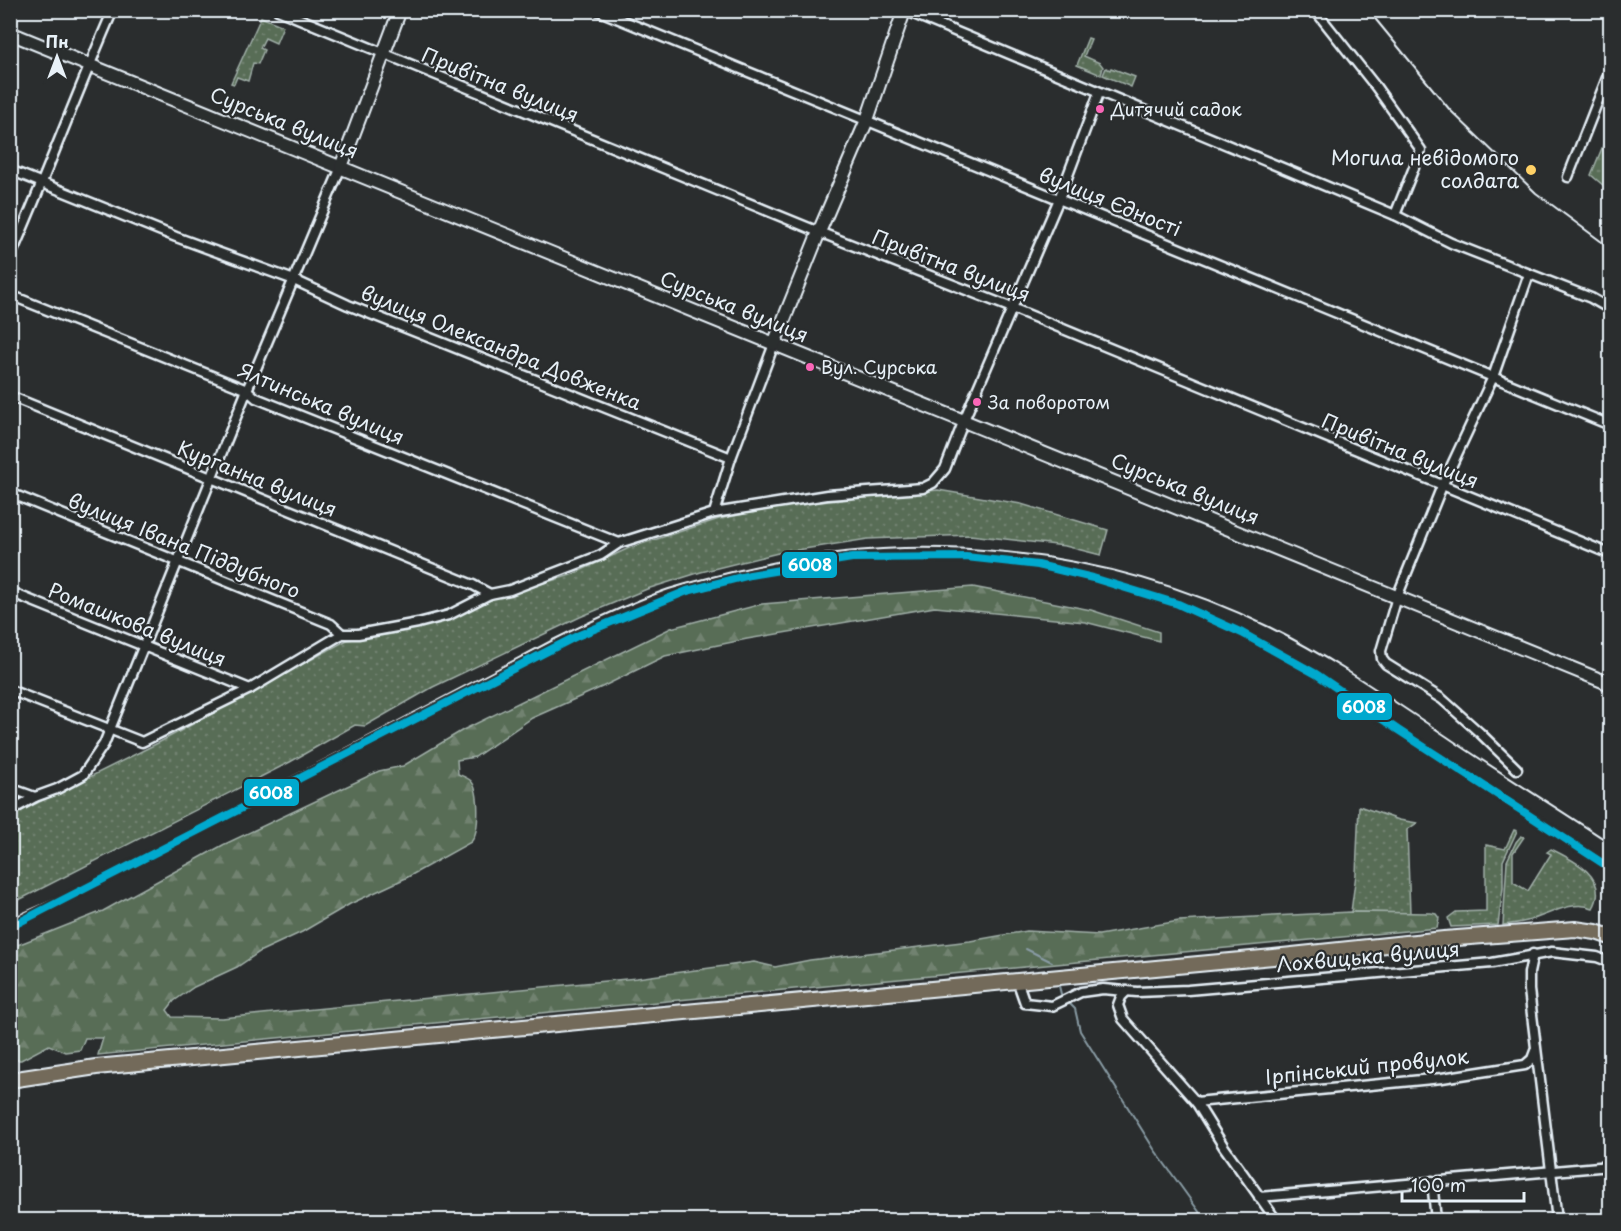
<svg xmlns="http://www.w3.org/2000/svg" width="1621" height="1231" viewBox="0 0 1621 1231" font-family="'Playpen Sans',sans-serif">
	<style>
		.grass { fill: url(#grass-dots); stroke: #a0afa8; stroke-width: 1.5 }
		.forest { fill: url(#forest-firs); stroke: #a0afa8; stroke-width: 1.5 }
		.lines { fill: none; stroke-linecap: round; stroke-linejoin: round }
		.stream { stroke: #899ca5; stroke-width: 2 }
		.street-casing { stroke: #e8f1f8; stroke-width: 13 }
		.secondary-casing { stroke: #e8f1f8; stroke-width: 16 }
		.primary-casing { stroke: #e8f1f8; stroke-width: 18 }
		.street { stroke: #2a2d2e; stroke-width: 8 }
		.secondary { stroke: #2a2d2e; stroke-width: 12 }
		.primary { stroke: #736a5a; stroke-width: 14 }
		.rail { stroke: #e8f1f8; stroke-width: 2 }
		.rail-1-casing { stroke: #2a2d2e; stroke-width: 12 }
		.rail-1 { stroke: #00a9ce; stroke-width: 8 }
		.bus-dot { fill: #fa66b7; stroke: #2a2d2e; stroke-width: 2 }
		.poi-dot { fill: #ffd166; stroke: #2a2d2e; stroke-width: 2 }
		.labels { text-anchor: middle; stroke-width: 4.5; stroke-linejoin: round; paint-order: stroke }
		.bus-label { font-size: 18px; fill: #e8f1f8; stroke: #2a2d2e; text-anchor: start }
		.street-label { font-size: 20px; fill: #e8f1f8; stroke: #2a2d2e }
		.poi-label { font-size: 20px; fill: #e8f1f8; stroke: #2a2d2e; text-anchor: end }
		.line-badge { stroke: #2a2d2e; stroke-width: 2 }
		.badge-label { font-size: 16px; text-anchor: middle; font-weight: bold; fill: #fff }
	</style>
	<defs>
		<pattern id="grass-dots" width="8" height="8" patternUnits="userSpaceOnUse" patternTransform="scale(1.5)"><rect width="8" height="8" fill="#596d57"/><path d="M2 2h.1M6 6h.1" fill="none" stroke="#718270" stroke-width="1.8" stroke-linecap="round"/></pattern>
		<pattern id="forest-firs" width="22" height="20" patternUnits="userSpaceOnUse" patternTransform="scale(1.5)"><rect width="22" height="20" fill="#596d57"/><path d="M5 1l3.5 6h-7zM16 11l3.5 6h-7z" fill="#718270"/></pattern>
	</defs>
	<rect width="100%" height="100%" fill="#2a2d2e"/>
	<filter id="ink" filterUnits="userSpaceOnUse"><feTurbulence type="fractalNoise" baseFrequency=".0167" numOctaves="2"/><feDisplacementMap in="SourceGraphic" scale="12" xChannelSelector="R" yChannelSelector="G"/><feConvolveMatrix kernelMatrix="1 2 1 2 8 2 1 2 1" color-interpolation-filters="sRGB"/></filter>
	<g filter="url(#ink)">
		<g class="grass">
			<polygon points="261,17 283,26 276,43 265,38 260,48 264,50 258,64 253,63 248,81 237,77 234,84 231,83"/>
			<polygon points="1088,38 1091,39 1084,56 1100,63 1103,67 1101,75 1077,65"/>
			<polygon points="1106,68 1110,70 1111,68 1135,77 1131,87 1103,75"/>
			<polygon points="1609,131 1610,132 1610,191 1591,175"/>
			<polygon points="938,490 1021,504 1108,530 1101,555 1065,546 970,535 868,539 778,553 701,572 647,589 580,617 433,687 365,726 355,725 290,762 11,904 11,816 158,743 347,640 393,634 453,618 492,598 571,575 629,548 719,519 790,505"/>
			<polygon points="1359,806 1399,820 1417,823 1407,830 1410,913 1351,912 1356,874"/>
			<polygon points="1514,830 1517,831 1503,861 1503,888 1498,925 1451,927 1448,918 1456,912 1486,911 1486,845 1505,849"/>
			<path d="M1521,836L1524,837L1513,853V882L1528,891L1551,854L1547,852L1551,849C1574,860 1610,878 1593,908C1572,899 1547,916 1527,921C1519,923 1511,924 1503,925L1507,861L1516,842Z"/>
		</g>
		<path class="forest" d="M973,587L1091,610L1159,632V641L1085,622L935,607L747,639L665,656L602,687L532,718L475,757L457,760L458,774C462,776 468,778 471,781C480,791 480,831 471,842L406,878L350,904L302,932L261,951L237,967L194,987L174,1001L167,1010L172,1017L222,1018L637,978L754,962L775,967L810,960L970,941L1027,931L1099,935L1179,921L1351,912L1431,913L1436,914L1439,918L1437,928L98,1055L103,1038H85L80,1050L65,1052L49,1045L21,1060H11L10,948L15,946L103,911L223,845L379,771L403,766L463,730L671,628L762,604Z"/>
		<g class="lines">
			<g class="stream">
				<polyline points="1026,949 1052,962"/>
				<polyline points="1059,986 1061,994"/>
				<polyline points="1070,1004 1075,1009 1080,1031 1154,1149 1205,1220"/>
			</g>
			<defs>
				<g id="street">
					<polyline points="278,10 819,232 1012,308 1610,554"/>
					<polyline points="597,10 1610,425"/>
					<polyline points="904,10 1395,215 1451,243 1591,298 1610,309"/>
					<polyline points="1315,10 1376,87 1421,150 1395,215"/>
					<polyline points="10,170 176,237 294,280 348,305 731,458 714,513 827,495 923,488 933,483 945,469 964,420 1059,199 1099,93"/>
					<polyline points="1568,177 1610,70"/>
					<path d="M10,258C46,176 77,92 113,10"/>
					<polyline points="10,295 247,390 256,398 619,543"/>
					<polyline points="10,396 473,585 490,594"/>
					<polyline points="731,458 774,344"/>
					<polyline points="10,493 331,624 342,634"/>
					<polyline points="10,592 250,689"/>
					<polyline points="10,690 142,742 250,689 342,634 358,634 418,623 449,615 490,594 510,590 601,555 619,543 714,513"/>
					<polyline points="1517,769 1480,733 1442,699 1386,664 1382,659 1381,651 1397,597 1442,486 1493,377 1529,274"/>
					<polyline points="10,788 35,797"/>
					<polyline points="10,811 35,797 57,789 83,775 104,744 247,390 341,167"/>
					<polyline points="1533,954 1529,973 1529,990 1557,1220"/>
					<polyline points="1017,980 1025,1003 1052,1006 1081,992 1103,989 1137,992 1188,990 1492,963 1552,952 1597,957 1610,962"/>
					<polyline points="1127,991 1121,997 1118,1005 1123,1019 1196,1102 1224,1147 1276,1220"/>
					<polyline points="1196,1102 1442,1078 1525,1065 1532,1059 1535,1051"/>
					<polyline points="1432,1181 1436,1220"/>
					<polyline points="1259,1197 1610,1166"/>
				</g>
				<g id="secondary">
					<polyline points="10,33 1610,684"/>
					<polyline points="341,167 400,10"/>
					<polyline points="774,344 819,232 867,120 904,11 902,10"/>
				</g>
				<polyline id="primary" points="10,1080 96,1067 1273,957 1444,939 1575,929 1596,932 1610,937"/>
			</defs>
			<use href="#street" class="street-casing"/>
			<use href="#secondary" class="secondary-casing"/>
			<use href="#primary" class="primary-casing"/>
			<use href="#street" class="street"/>
			<use href="#secondary" class="secondary"/>
			<use href="#primary" class="primary"/>
			<g class="rail">
				<polyline points="1368,10 1450,110 1536,193 1610,248"/>
				<path d="M10,919L78,889L553,640C589,622 625,605 663,591C687,583 712,577 736,571C914,527 1104,546 1269,627C1332,658 1389,698 1446,736C1500,773 1556,807 1610,843"/>
			</g>
			<defs>
				<polyline id="rail-1" points="10,927 577,636 687,591 750,575 852,558 966,557 1038,565 1093,578 1178,604 1242,633 1316,674 1398,730 1610,868"/>
			</defs>
			<use href="#rail-1" class="rail-1-casing"/>
			<use href="#rail-1" class="rail-1"/>
		</g>
	</g>
	<g class="bus-dot">
		<circle cx="1100" cy="109" r="5"/>
		<circle cx="810" cy="367" r="5"/>
		<circle cx="977" cy="402" r="5"/>
	</g>
	<circle class="poi-dot" cx="1531" cy="170" r="6"/>
	<g class="labels">
		<g class="bus-label">
			<text x="1111" y="116">Дитячий садок</text>
			<text x="821" y="374">Вул. Сурська</text>
			<text x="988" y="409">За поворотом</text>
		</g>
		<g class="street-label">
			<text transform="translate(500 85) rotate(22)" y="7">Привітна вулиця</text>
			<text transform="translate(284 123) rotate(22)" y="7">Сурська вулиця</text>
			<text transform="translate(1110 202) rotate(22)" y="7">вулиця Єдності</text>
			<text transform="translate(951 266) rotate(21)" y="7">Привітна вулиця</text>
			<text transform="translate(734 307) rotate(22)" y="7">Сурська вулиця</text>
			<text transform="translate(501 348) rotate(22)" y="7">вулиця Олександра Довженка</text>
			<text transform="translate(321 404) rotate(23)" y="7">Ялтинська вулиця</text>
			<text transform="translate(1400 451) rotate(22)" y="7">Привітна вулиця</text>
			<text transform="translate(257 479) rotate(22)" y="7">Курганна вулиця</text>
			<text transform="translate(1185 489) rotate(22)" y="7">Сурська вулиця</text>
			<text transform="translate(184 546) rotate(22)" y="7">вулиця Івана Піддубного</text>
			<text transform="translate(137 625) rotate(22)" y="7">Ромашкова вулиця</text>
			<text transform="translate(1368 957) rotate(-5)" y="7">Лохвицька вулиця</text>
			<text transform="translate(1367 1067) rotate(-6)" y="7">Ірпінський провулок</text>
		</g>
		<g class="poi-label">
			<text x="1519" y="165">Могила невідомого<tspan x="1519" dy="23">солдата</tspan></text>
		</g>
	</g>
	<g class="line-badge">
		<rect x="781" y="551" width="57" height="28" rx="6" fill="#00a9ce"/>
		<rect x="1336" y="692" width="57" height="29" rx="6" fill="#00a9ce"/>
		<rect x="243" y="778" width="57" height="29" rx="6" fill="#00a9ce"/>
	</g>
	<g class="badge-label">
		<text x="810" y="571">6008</text>
		<text x="1364" y="713">6008</text>
		<text x="271" y="799">6008</text>
	</g>
	<rect width="1621" height="1231" fill="none" stroke="#2a2d2e" stroke-width="36"/>
	<rect x="18" y="18" width="1585" height="1195" fill="none" stroke="#e8f1f8" stroke-width="2" filter="url(#ink)"/>
	<g transform="translate(57 57)" stroke="#2a2d2e" stroke-width="4.5" paint-order="stroke">
	<path d="M0-4.5L10 22L0 15L-10 22Z" fill="#e8f1f8"/>
	<text y="-9" font-size="16" font-weight="bold" text-anchor="middle" fill="#e8f1f8">Пн</text>
	</g>
	<path d="M1402 1192v9h122v-9" fill="none" stroke="#e8f1f8" stroke-width="3"/>
	<text x="1411" y="1192" font-size="18" fill="#e8f1f8" stroke="#2a2d2e" stroke-width="4.5" paint-order="stroke">100 m</text>
</svg>
